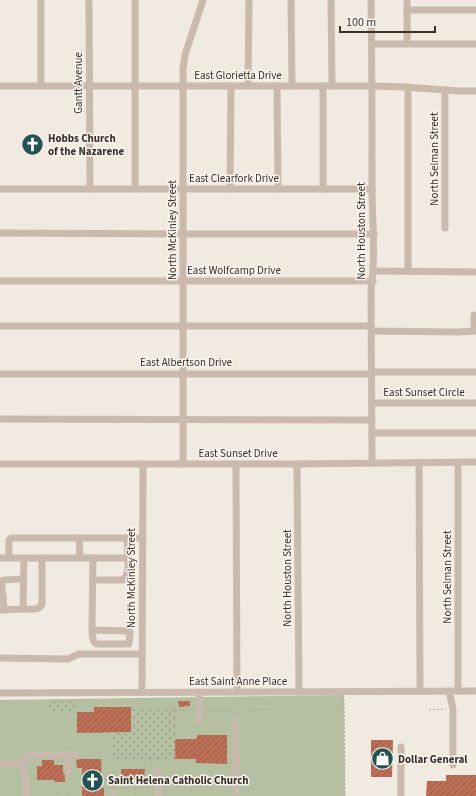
<svg xmlns="http://www.w3.org/2000/svg" width="476" height="796" viewBox="0 0 476 796" font-family="'Source Sans 3',sans-serif">
	<style>
		.green { fill: #b5c0a2 }
		.park { fill: url(#park-dots) }
		.building { fill: url(#building-hatch) }
		.lines { fill: none; stroke-linecap: round; stroke-linejoin: round }
		.path { stroke: #b5a598; stroke-width: 1; stroke-dasharray: 2 2; stroke-linecap: butt }
		.minor { stroke: #c9baad; stroke-width: 7 }
		.labels { text-anchor: middle; stroke-width: 3; stroke-linejoin: round; paint-order: stroke }
		.street-label { font-size: 11px; fill: #38302b; stroke: #f9f4ed }
		.poi-label { font-size: 11px; font-weight: bold; fill: #38302b; stroke: #f9f4ed; text-anchor: start }
	</style>
	<defs>
		<pattern id="park-dots" width="8" height="8" patternUnits="userSpaceOnUse"><rect width="8" height="8" fill="#b5c0a2"/><path d="M2 2h.1M6 6h.1" fill="none" stroke="#949c84" stroke-width="1.8" stroke-linecap="round"/></pattern>
		<pattern id="building-hatch" width="6" height="6" patternUnits="userSpaceOnUse"><rect width="6" height="6" fill="#bc6f55"/><path d="M-1 1l2-2M0 6l6-6M5 7l2-2" fill="none" stroke="#9a5c47"/></pattern>
	</defs>
	<rect width="100%" height="100%" fill="#f1eae1"/>
	<polygon class="green" points="344,695 345,796 0,796 0,700"/>
	<g class="park">
		<polygon points="49,699 76,699 77,712 53,712 49,707"/>
		<polygon points="131,707 175,707 175,759 112,759 112,734 115,734 115,732 131,732"/>
	</g>
	<g class="building">
		<polygon points="178,701 190,701 190,706 179,707"/>
		<polygon points="94,707 131,707 131,732 77,733 77,712 94,712"/>
		<polygon points="197,735 227,735 227,764 196,763 196,759 175,759 175,739 197,739"/>
		<polygon points="371,740 393,740 392,777 371,777"/>
		<polygon points="80,759 101,759 102,788 104,788 104,796 82,796 82,768 77,768 76,760"/>
		<polygon points="42,760 54,760 54,765 63,765 63,772 65,776 65,782 55,782 54,780 37,780 37,766 42,766"/>
		<polygon points="121,769 145,769 144,780 121,780"/>
		<polygon points="446,775 476,775 476,796 426,796 427,781 446,781"/>
	</g>
	<g class="lines">
		<g class="path">
			<polyline points="240,698 240,710 344,709"/>
			<polyline points="344,699 345,796"/>
			<polyline points="131,707 175,707 175,759 196,759"/>
			<polyline points="206,710 240,710 240,715"/>
			<polyline points="429,710 446,709"/>
			<polyline points="175,711 193,710"/>
			<polyline points="113,759 150,759 152,769"/>
			<polyline points="151,759 162,759 162,765"/>
			<polyline points="58,788 58,796"/>
			<polyline points="113,788 149,788 151,786"/>
			<polyline points="135,788 135,796"/>
			<polyline points="69,789 69,796"/>
		</g>
		<g class="minor">
			<polyline points="41,0 41,86"/>
			<polyline points="89,0 90,189"/>
			<polyline points="291,0 292,86"/>
			<polyline points="331,0 332,86"/>
			<path d="M371,0C372,62 372,124 372,186C372,221 376,255 371,290L372,463"/>
			<polyline points="407,10 476,10"/>
			<polyline points="372,44 476,44"/>
			<polyline points="407,44 407,0"/>
			<polyline points="0,86 371,86 405,87 459,91 476,91"/>
			<polyline points="248,86 249,0"/>
			<polyline points="277,86 278,189"/>
			<polyline points="408,87 408,271"/>
			<polyline points="445,90 445,228"/>
			<polyline points="0,189 372,189"/>
			<polyline points="135,189 135,0"/>
			<polyline points="230,189 231,86"/>
			<polyline points="323,189 323,86"/>
			<polyline points="0,233 183,234 374,234"/>
			<polyline points="374,271 476,272"/>
			<polyline points="0,281 373,281"/>
			<polyline points="0,326 371,326"/>
			<polyline points="372,331 457,332 476,331"/>
			<polyline points="474,331 474,315"/>
			<polyline points="372,372 476,372"/>
			<polyline points="0,374 372,374"/>
			<polyline points="372,403 476,403"/>
			<polyline points="0,419 372,420"/>
			<polyline points="372,433 476,433"/>
			<polyline points="458,462 458,691"/>
			<polyline points="419,463 420,691"/>
			<polyline points="0,464 297,464 476,462"/>
			<polyline points="183,464 183,69 185,55 203,0"/>
			<polyline points="236,464 237,692"/>
			<polyline points="297,464 299,692"/>
			<polyline points="79,538 80,558"/>
			<polyline points="127,538 143,538"/>
			<polyline points="0,558 128,558 127,538 12,538 10,539 9,540 9,558"/>
			<path d="M24,558L23,609C30,609 39,611 42,604V558"/>
			<path d="M93,580H123C129,574 128,566 128,558"/>
			<polyline points="0,592 2,592 2,582 3,580 24,579"/>
			<polyline points="2,592 3,595 4,610"/>
			<polyline points="0,610 23,609"/>
			<path d="M92,630L128,631L130,632L129,644H97C92,642 92,635 92,630L93,558"/>
			<polyline points="0,658 68,659 79,654 142,654"/>
			<polyline points="449,691 453,709 453,765"/>
			<polyline points="142,692 143,464"/>
			<polyline points="0,693 476,691"/>
			<polyline points="199,721 199,692"/>
			<polyline points="236,721 236,791"/>
			<polyline points="401,747 401,796"/>
			<polyline points="0,764 21,764 29,755 77,755"/>
			<polyline points="21,764 26,776 26,796"/>
			<polyline points="158,771 158,796"/>
			<polyline points="68,772 68,755"/>
			<polyline points="114,796 114,795"/>
		</g>
	</g>
	<defs>
		<symbol id="church-disc" viewBox="-11 -11 22 22"><circle r="9.5" fill="#245356" stroke="#f9f4ed"/><path d="M-1.2-6h2.4v3.5h3.3v2.4h-3.3V6h-2.4V-.1h-3.3v-2.4h3.3Z" fill="#fff"/></symbol>
		<symbol id="shop-disc" viewBox="-11 -11 22 22"><circle r="9.5" fill="#245356" stroke="#f9f4ed"/><path d="M-5-2.5h2.3a2.7 3.5 0 0 1 5.4 0H5L5.5 6h-11ZM-1.5-2.5h3a1.5 2.3 0 0 0-3 0Z" fill="#fff"/></symbol>
	</defs>
	<g fill-rule="evenodd">
		<use href="#church-disc" x="20" y="132" width="25" height="25"/>
		<use href="#shop-disc" x="370" y="746" width="25" height="25"/>
		<use href="#church-disc" x="80" y="768" width="25" height="25"/>
	</g>
	<g class="labels">
		<g class="street-label">
			<text x="238" y="79">East Glorietta Drive</text>
			<text transform="translate(78 83) rotate(-90)" y="4">Gantt Avenue</text>
			<text transform="translate(434 159) rotate(-90)" y="4">North Selman Street</text>
			<text x="234" y="182">East Clearfork Drive</text>
			<text transform="translate(172 230) rotate(-90)" y="4">North McKinley Street</text>
			<text transform="translate(361 231) rotate(-90)" y="4">North Houston Street</text>
			<text x="234" y="274">East Wolfcamp Drive</text>
			<text x="186" y="366">East Albertson Drive</text>
			<text x="424" y="396">East Sunset Circle</text>
			<text x="238" y="457">East Sunset Drive</text>
			<text transform="translate(447 577) rotate(-90)" y="4">North Selman Street</text>
			<text transform="translate(131 578) rotate(-90)" y="4">North McKinley Street</text>
			<text transform="translate(287 578) rotate(-90)" y="4">North Houston Street</text>
			<text x="238" y="685">East Saint Anne Place</text>
		</g>
		<g class="poi-label">
			<text x="48" y="142">Hobbs Church<tspan x="48" dy="13">of the Nazarene</tspan></text>
			<text x="398" y="763">Dollar General</text>
			<text x="108" y="784">Saint Helena Catholic Church</text>
		</g>
	</g>
	<path d="M340 26v6h95v-6" fill="none" stroke="#38302b" stroke-width="2"/>
	<text x="346" y="26" font-size="12" fill="#38302b" stroke="#f9f4ed" stroke-width="3" paint-order="stroke">100 m</text>
</svg>
